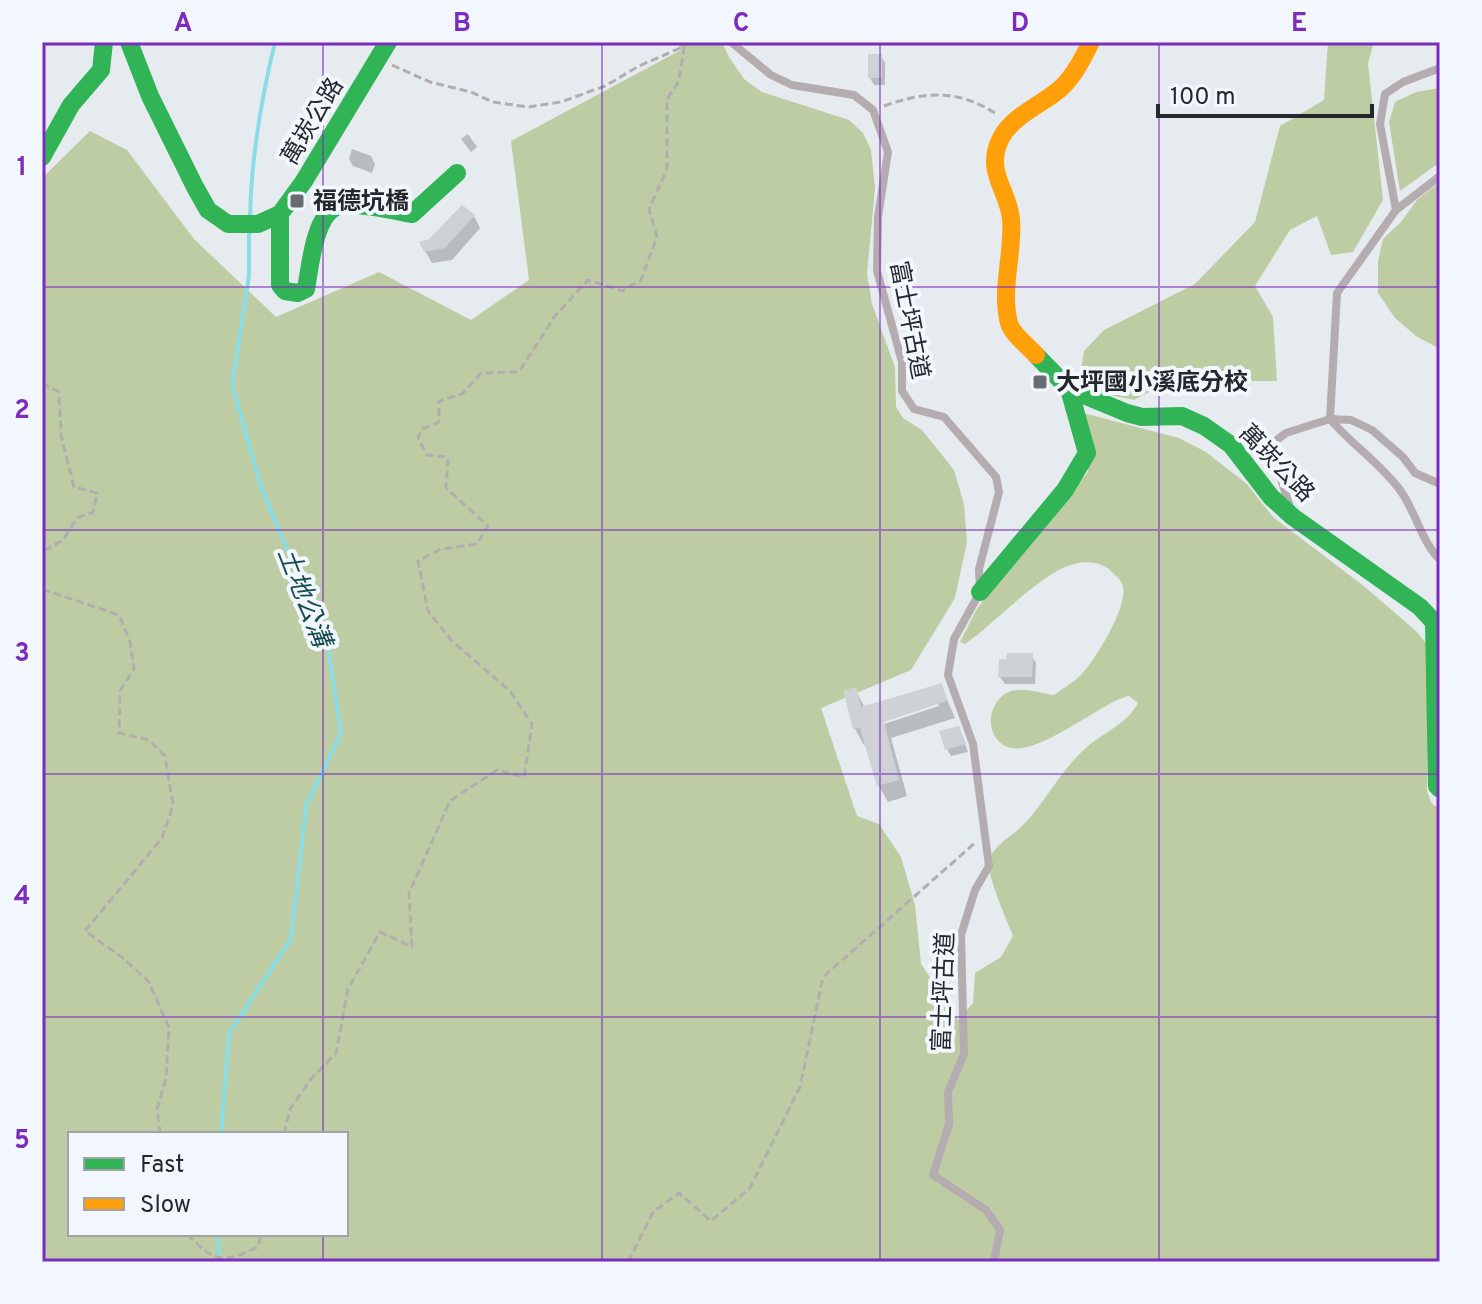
<svg xmlns="http://www.w3.org/2000/svg" width="1482" height="1304" viewBox="0 0 1482 1304" font-family="Overpass,'Noto Sans TC',sans-serif">
	<style>
		.forest { fill: #becca3; fill-rule: evenodd }
		.shadow { fill: #0003; fill-rule: evenodd }
		.lines { fill: none; stroke-linecap: round; stroke-linejoin: round }
		.stream { stroke: #8adde4; stroke-width: 4 }
		.building { fill: #ced2d6 }
		.path { stroke: #b2aeb0; stroke-width: 3; stroke-dasharray: 8 4; stroke-linecap: butt }
		.lane { stroke: #b5acaf; stroke-width: 8 }
		.fast { stroke: #30b455; stroke-width: 18 }
		.slow { stroke: #ff9f0a; stroke-width: 18 }
		.grid { fill: none; stroke: #7b2cbf; stroke-width: 2; stroke-opacity: 0.55 }
		.poi-dot { fill: #686c70; stroke: #f2f7fd; stroke-width: 3 }
		.labels { text-anchor: middle; stroke-width: 8; stroke-linejoin: round; paint-order: stroke }
		.street-label { font-size: 24px; fill: #24272b; stroke: #f2f7fd }
		.poi-label { font-size: 24px; font-weight: bold; fill: #24272b; stroke: #f2f7fd; text-anchor: start }
		.water-label { font-size: 26px; font-style: italic; fill: #174c4f; stroke: #f2f7fd }
		.neatline { fill: none; stroke: #7b2cbf; stroke-width: 3 }
		.grid-label { font-size: 26px; text-anchor: middle; font-weight: bold; fill: #7b2cbf }
	</style>
	<rect width="100%" height="100%" fill="#e6ebf0"/>
	<g class="forest">
		<path d="M677,42H722L729,57L744,79L762,92L849,120L863,133L871,150L875,188L867,274L872,304L895,367L896,407L903,418L922,430L954,470L964,504L967,542L955,598L911,670L821,708L857,816L879,824L901,857L915,905L921,964L958,1020L973,1003L975,973L1001,957L1013,936C1007,920 989,881 989,865C990,847 1008,839 1020,828C1045,804 1060,770 1087,747C1104,732 1127,724 1138,703L1129,696C1100,702 1035,761 1005,746C983,734 988,699 1011,691C1025,687 1040,693 1054,695C1062,689 1072,683 1079,677C1094,663 1131,603 1122,584C1121,580 1117,577 1114,574C1105,563 1088,560 1074,564C1041,572 995,624 965,644L960,642L975,612L989,592L1088,472L1083,413L1179,438L1206,452L1247,484L1273,517L1365,587L1416,631L1429,647L1427,791L1432,804L1440,809V1262H42V178L90,131L127,150L194,239L276,317L379,272L471,320L529,280L511,141L681,50ZM70,1134H346V1234H70Z"/>
		<polygon points="1328,42 1374,42 1368,63 1383,200 1353,252 1331,255 1317,216 1290,230 1255,286 1273,317 1277,381 1170,381 1134,400 1078,388 1084,351 1104,330 1195,284 1255,222 1280,126 1324,100"/>
		<polygon points="1440,88 1440,162 1400,191 1389,122 1395,102 1416,92"/>
		<polygon points="1440,182 1440,349 1416,336 1395,318 1378,293 1378,261 1383,239 1401,222 1417,200"/>
	</g>
	<g class="shadow">
		<polygon points="881,56 885,63 885,85 874,85 870,78"/>
		<polygon points="468,134 477,147 471,152 461,139"/>
		<polygon points="352,149 371,156 375,164 372,173 353,166 349,159"/>
		<polygon points="474,216 480,228 452,260 432,263 425,251 430,240"/>
		<polygon points="1031,655 1036,663 1035,684 1005,684 1000,677 1007,661"/>
		<path d="M941,685L955,718L891,738L907,796L888,802L879,786L867,744L864,745L855,729V689L865,708ZM938,703L939,706L875,727L873,723Z"/>
		<polygon points="962,736 968,752 951,756 947,749"/>
	</g>
	<g class="lines">
		<g class="stream">
			<path d="M250,218C251,158 261,100 275,42"/>
			<polyline points="221,1134 229,1033 291,939 306,806 341,733 328,648 261,487 232,385 249,276 249,231"/>
			<polyline points="218,1234 219,1262"/>
		</g>
	</g>
	<g class="building">
		<rect x="868" y="54" width="14" height="24"/>
		<polygon points="462,205 475,215 445,248 424,252 419,242 429,239"/>
		<polygon points="1007,653 1033,653 1032,677 998,677 999,659 1006,659"/>
		<polygon points="942,683 947,701 884,722 899,780 877,786 860,728 853,729 843,691 856,687 861,707"/>
		<polygon points="959,726 966,744 945,750 939,731"/>
	</g>
	<g class="lines">
		<g class="path">
			<polyline points="392,65 430,82 471,92 493,102 528,107 561,102 605,86 639,66 685,46"/>
			<path d="M884,106C926,91 959,89 998,115"/>
			<polyline points="42,383 59,392 61,435 74,487 97,493 93,512 77,518 63,540 42,552"/>
			<polyline points="42,589 119,615 130,642 134,669 120,691 119,733 149,740 165,756 173,805 162,838 85,931 123,958 149,982 169,1028 166,1078 157,1109 160,1134"/>
			<polyline points="284,1134 290,1109 311,1079 336,1053 348,989 380,932 412,947 409,893 450,801 497,770 524,777 532,724 510,691 452,641 428,611 418,561 441,549 477,544 488,526 446,488 448,457 427,455 418,438 422,429 439,422 439,401 462,394 481,373 519,372 555,316 588,280 622,291 641,280 657,237 649,209 667,169 667,99 679,81 685,42"/>
			<path d="M187,1234C216,1263 221,1264 258,1247L261,1234"/>
			<polyline points="628,1262 653,1212 679,1193 711,1221 750,1188 800,1087 823,977 976,842"/>
		</g>
		<g class="lane">
			<polyline points="731,42 771,75 792,85 854,95 873,110 888,152 878,217 877,271 902,362 902,391 914,409 944,417 996,477 999,492 979,569 980,592 954,639 948,675 973,744 989,866 975,890 961,935 964,1054 948,1092 949,1124 933,1175 986,1210 1000,1230 994,1262"/>
			<polyline points="1396,210 1440,176"/>
			<path d="M1330,419C1352,445 1379,462 1400,490C1416,512 1420,539 1440,560"/>
			<polyline points="1330,419 1351,420 1372,430 1403,457 1415,473 1440,484"/>
			<polyline points="1289,504 1273,454 1273,443 1286,433 1330,419 1337,293 1396,210 1380,124 1385,94 1403,82 1440,68"/>
		</g>
		<g class="fast">
			<polyline points="129,42 150,96 195,187 208,210 228,224 258,224 280,214 304,181 388,42"/>
			<polyline points="42,157 71,105 101,70 104,42"/>
			<path d="M280,214V285L285,291L298,293L306,289C310,268 314,217 336,207C352,200 394,211 412,214L457,173"/>
			<polyline points="1036,355 1069,389 1127,413 1142,417 1182,416 1204,426 1231,445 1271,497 1293,517 1420,607 1434,622 1437,786 1440,789"/>
			<polyline points="980,592 1065,490 1087,453 1069,389"/>
		</g>
		<path class="slow" d="M1036,355C1028,346 1012,334 1009,323C1000,288 1014,254 1011,219C1008,189 984,171 1001,138C1013,115 1042,105 1061,88C1074,76 1083,58 1091,42"/>
	</g>
	<path class="grid" d="M323,42V1134M602,42V1262M880,42V1262M1159,42V1262M42,287H1440M42,530H1440M42,774H1440M42,1017H1440M323,1234V1262"/>
	<g class="poi-dot">
		<rect x="289" y="193" width="16" height="16" rx="4"/>
		<rect x="1032" y="374" width="16" height="16" rx="4"/>
	</g>
	<g class="labels">
		<g class="street-label">
			<text transform="translate(312 121) rotate(-59)" y="8">萬崁公路</text>
			<text transform="translate(910 320) rotate(79)" y="8">富士坪古道</text>
			<text transform="translate(1277 463) rotate(46)" y="8">萬崁公路</text>
			<text transform="translate(943 992) rotate(-88)" y="8">富士坪古道</text>
		</g>
		<g class="poi-label">
			<text x="313" y="209">福德坑橋</text>
			<text x="1056" y="390">大坪國小溪底分校</text>
		</g>
		<g class="water-label">
			<text transform="translate(305 597) rotate(69)" y="9">土地公溝</text>
		</g>
	</g>
	<rect width="1482" height="1304" fill="none" stroke="#f2f7fd" stroke-width="88"/>
	<rect x="68" y="1132" width="280" height="104" fill="#f2f7fd" stroke="#a0a4a9" stroke-width="2"/>
	<rect x="84" y="1158" width="40" height="12" fill="#30b455" stroke="#a0a4a9" stroke-width="2"/>
	<text x="140" y="1172" font-size="24" fill="#24272b">Fast</text>
	<rect x="84" y="1198" width="40" height="12" fill="#ff9f0a" stroke="#a0a4a9" stroke-width="2"/>
	<text x="140" y="1212" font-size="24" fill="#24272b">Slow</text>
	<path d="M1158 104v12h214v-12" fill="none" stroke="#24272b" stroke-width="4"/>
	<text x="1170" y="104" font-size="24" fill="#24272b" stroke="#f2f7fd" stroke-width="6" paint-order="stroke">100 m</text>
	<rect x="44" y="44" width="1394" height="1216" class="neatline"/>
	<g class="grid-label">
		<text x="183" y="31">A</text>
		<text x="462" y="31">B</text>
		<text x="741" y="31">C</text>
		<text x="1020" y="31">D</text>
		<text x="1299" y="31">E</text>
		<text x="22" y="175">1</text>
		<text x="22" y="418">2</text>
		<text x="22" y="661">3</text>
		<text x="22" y="904">4</text>
		<text x="22" y="1148">5</text>
	</g>
</svg>
